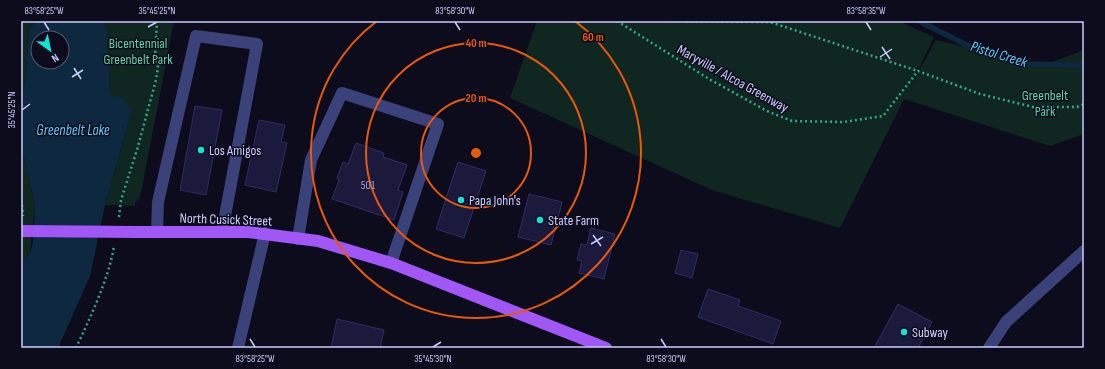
<svg xmlns="http://www.w3.org/2000/svg" width="1105" height="369" viewBox="0 0 1105 369" font-family="'Sofia Sans Condensed',sans-serif">
	<style>
		.green { fill: #102621 }
		.water { fill: #0e293f; fill-rule: evenodd }
		.lines { fill: none; stroke-linecap: round; stroke-linejoin: round }
		.stream { stroke: #0e293f; stroke-width: 5.5 }
		.building { fill: #1b193c; stroke: #2f2d67 }
		.path { stroke: #33a88d; stroke-width: 2.5; stroke-dasharray: 2 3; stroke-linecap: butt }
		.minor { stroke: #3a4279; stroke-width: 12 }
		.major { stroke: #a057f6; stroke-width: 12 }
		.major-bridge { stroke: #a057f6; stroke-width: 12 }
		.ticks { fill: none; stroke: #cacdfc; stroke-width: 1.5 }
		.ring { fill: none; stroke: #e8590c; stroke-width: 2 }
		.poi-dot { fill: #0ce6d8; stroke: #0c0c1c; stroke-width: 1.5 }
		.labels { text-anchor: middle; stroke-width: 3; stroke-linejoin: round; paint-order: stroke }
		.number-label { font-size: 12px; fill: #9ea0cc }
		.park-label { font-size: 14px; fill: #5bd7a4; stroke: #0c0c1c }
		.street-label { font-size: 14px; fill: #cacdfc; stroke: #0c0c1c }
		.poi-label { font-size: 14px; fill: #cacdfc; stroke: #0c0c1c; text-anchor: start }
		.water-label { font-size: 15px; font-style: italic; fill: #5ec9f7; stroke: #0c0c1c }
		.centre { fill: #e8590c; stroke: #0c0c1c; stroke-width: 2 }
		.ring-label { font-size: 12px; text-anchor: middle; font-weight: bold; fill: #e8590c; stroke: #0c0c1c; stroke-width: 3; stroke-linejoin: round; paint-order: stroke }
		.neatline { fill: none; stroke: #cacdfc; stroke-width: 1.5 }
		.ticks-label { font-size: 10px; text-anchor: middle; fill: #cacdfc }
	</style>
	<rect width="100%" height="100%" fill="#0c0c1c"/>
	<g class="green">
		<polygon points="21,21 35,21 29,31 25,87 21,96"/>
		<polygon points="103,21 174,21 140,198 135,202 135,206 105,205 132,110 123,99 110,94 107,32"/>
		<polygon points="537,21 899,21 934,37 910,87 936,40 1044,65 1084,50 1084,134 1050,146 904,99 840,228 712,190 510,98"/>
		<polygon points="21,147 28,172 35,206 30,253 25,258 21,270"/>
	</g>
	<path class="water" d="M35,21H103L107,32L110,94L123,98L132,110L105,205L90,276L58,348H21V270L25,258L30,253L33,243L35,206L28,172L21,147V96L25,87L29,31ZM38,38H62V62H38Z"/>
	<g class="lines">
		<polyline class="stream" points="919,21 979,51 1026,64 1084,65"/>
	</g>
	<g class="building">
		<polygon points="195,106 222,110 206,195 180,190"/>
		<polygon points="259,120 285,125 281,142 287,143 276,192 245,185"/>
		<polygon points="356,143 384,153 383,157 407,165 398,190 403,192 394,220 332,199 339,180 337,178 343,162 348,164"/>
		<polygon points="458,162 486,171 464,238 436,229"/>
		<polygon points="529,194 562,202 551,245 518,237"/>
		<polygon points="591,228 615,234 604,279 579,273 582,261 577,260 581,244 587,245"/>
		<polygon points="681,250 698,254 692,278 675,273"/>
		<polygon points="708,289 740,300 738,306 781,321 773,344 698,317"/>
		<polygon points="898,304 932,322 918,348 874,348"/>
		<polygon points="337,319 384,330 380,348 331,348"/>
	</g>
	<g class="lines">
		<g class="path">
			<polyline points="617,21 709,79 767,111 792,121 843,122 883,116 918,71 980,94 1033,107 1077,107 1084,104"/>
			<polyline points="671,21 770,22 918,71"/>
			<polyline points="21,195 23,216"/>
			<polyline points="119,217 121,200 137,150 156,80 158,67 155,57 157,21"/>
			<path d="M76,348C90,318 109,278 114,246"/>
		</g>
		<g class="minor">
			<polyline points="157,232 158,202 196,36 257,44 222,232"/>
			<polyline points="298,239 311,160 342,93 438,124 391,263"/>
			<polyline points="238,348 265,233"/>
			<polyline points="989,348 1006,322 1084,251"/>
		</g>
		<polyline class="major" points="136,232 248,232 318,241 391,263 606,348"/>
		<polyline class="major-bridge" points="21,231 136,232"/>
	</g>
	<path class="ticks" d="M44,22L49,30M455,22L460,30M866,22L871,30M148,27L157,22M882,47L890,59M880,57L892,49M74,68L81,79M72,77L83,70M22,110L30,104M593,235L601,246M591,244L603,237M250,339L255,347M661,339L666,347M433,347L441,342"/>
	<g class="ring">
		<circle cx="476" cy="153" r="55"/>
		<circle cx="476" cy="153" r="110"/>
		<path d="M575 21A165 165 0 1 1 377 21"/>
	</g>
	<g class="poi-dot">
		<circle cx="201" cy="150" r="4"/>
		<circle cx="461" cy="200" r="4"/>
		<circle cx="540" cy="220" r="4"/>
		<circle cx="904" cy="332" r="4"/>
	</g>
	<g class="labels">
		<g class="number-label">
			<text x="368" y="189">501</text>
		</g>
		<g class="park-label">
			<text x="138" y="48">Bicentennial<tspan x="138" dy="16">Greenbelt Park</tspan></text>
			<text x="1045" y="100">Greenbelt<tspan x="1045" dy="16">Park</tspan></text>
		</g>
		<g class="street-label">
			<text transform="translate(733 78) rotate(29)" y="5">Maryville / Alcoa Greenway</text>
			<text transform="translate(226 219) rotate(2)" y="5">North Cusick Street</text>
		</g>
		<g class="poi-label">
			<text x="209" y="155">Los Amigos</text>
			<text x="469" y="205">Papa John's</text>
			<text x="548" y="225">State Farm</text>
			<text x="912" y="337">Subway</text>
		</g>
		<g class="water-label">
			<text transform="translate(999 54) rotate(17)" y="5">Pistol Creek</text>
			<text x="73" y="135">Greenbelt Lake</text>
		</g>
	</g>
	<circle cx="476" cy="153" r="6" class="centre"/>
	<g class="ring-label">
		<text x="593" y="41">60 m</text>
		<text x="476" y="47">40 m</text>
		<text x="476" y="102">20 m</text>
	</g>
	<rect width="1105" height="369" fill="none" stroke="#0c0c1c" stroke-width="44"/>
	<g transform="translate(50 50) rotate(147)"><circle r="19" fill="#0c0c1c" stroke="#585976"/>
	<path d="M0-3L7 15L0 10L-7 15Z" fill="#0ce6d8"/>
	<text y="-6" font-size="11" font-weight="bold" text-anchor="middle" fill="#cacdfc">N</text>
	</g>
	<rect x="22" y="22" width="1061" height="325" class="neatline"/>
	<g class="ticks-label">
		<text x="44" y="14">83°58'25"W</text>
		<text x="157" y="14">35°45'25"N</text>
		<text x="455" y="14">83°58'30"W</text>
		<text x="866" y="14">83°58'35"W</text>
		<text transform="translate(11 110) rotate(-90)" y="4">35°45'25"N</text>
		<text x="255" y="362">83°58'25"W</text>
		<text x="433" y="362">35°45'30"N</text>
		<text x="666" y="362">83°58'30"W</text>
	</g>
</svg>
